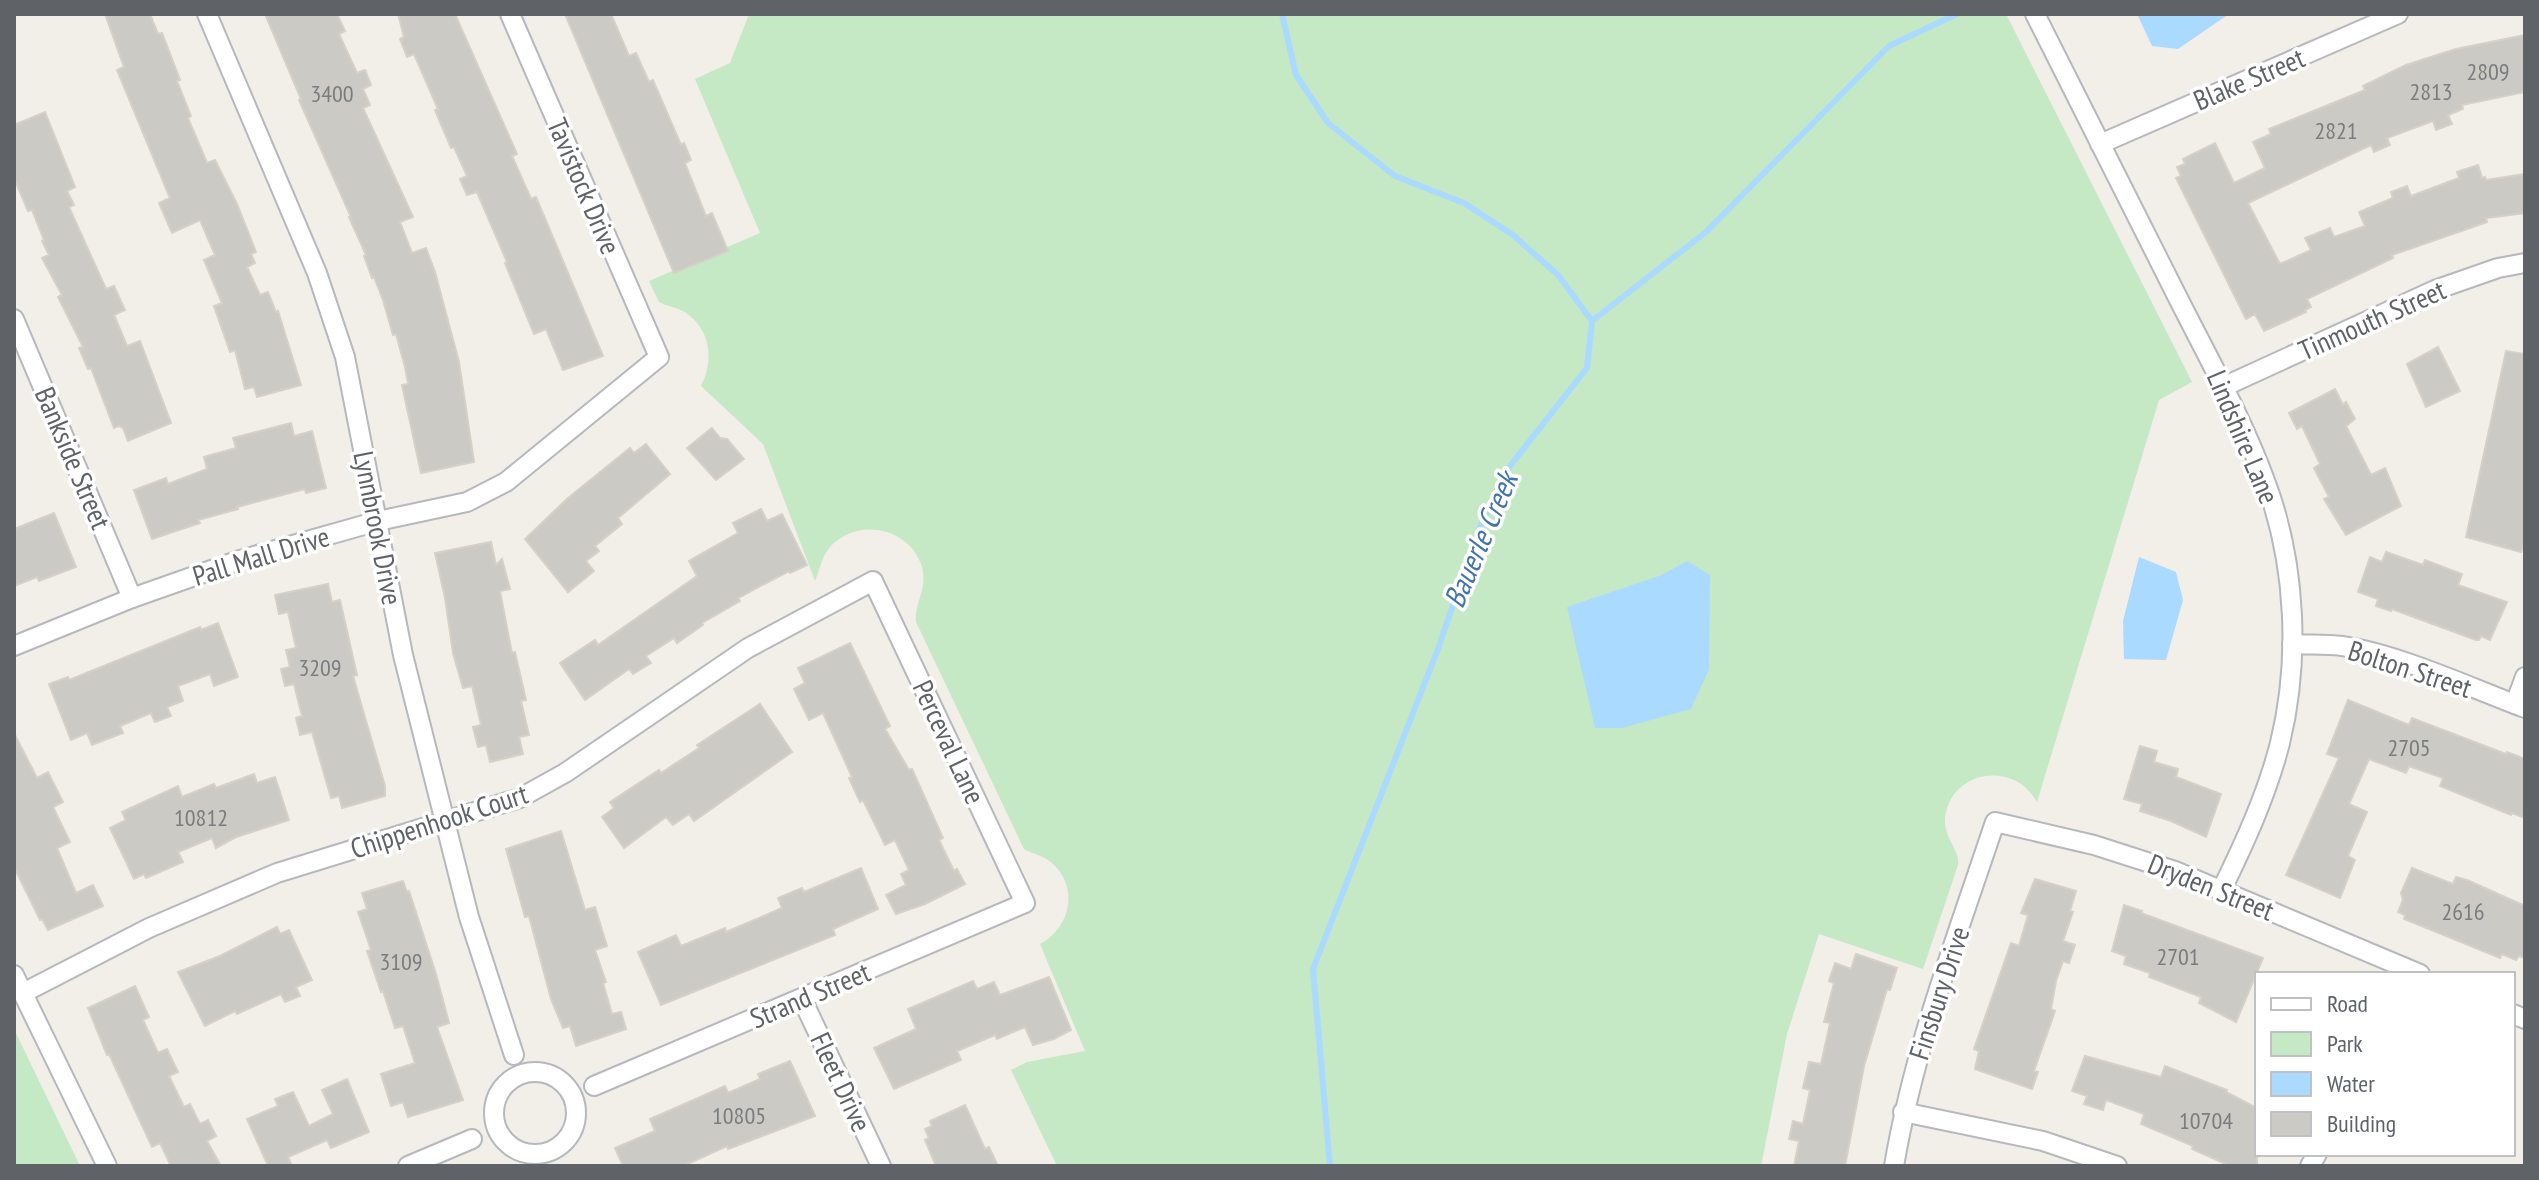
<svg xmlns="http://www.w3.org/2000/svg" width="2539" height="1180" viewBox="0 0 2539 1180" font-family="'PT Sans Narrow',sans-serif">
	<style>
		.green { fill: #c5e8c5 }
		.water { fill: #aadaff }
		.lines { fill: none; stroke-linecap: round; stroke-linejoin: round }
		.stream { stroke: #aadaff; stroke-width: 6 }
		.building { fill: #cccac5; stroke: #d6d1c6; stroke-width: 2 }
		.minor-casing { stroke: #b5b8bc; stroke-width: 22 }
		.minor { stroke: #fff; stroke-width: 18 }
		.labels { text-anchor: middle; stroke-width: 7; stroke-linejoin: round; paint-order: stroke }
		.number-label { font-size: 24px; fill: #7a7d7f }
		.street-label { font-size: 28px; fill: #5f6368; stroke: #fff }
		.water-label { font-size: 30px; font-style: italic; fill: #4174aa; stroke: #fff }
	</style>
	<rect width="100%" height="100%" fill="#f1efe8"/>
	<g class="green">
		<path d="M749,14H2006L2192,382L2159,400L2037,802C2016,763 1957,768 1946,812C1940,837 1961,849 1958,865L1923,969L1819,934L1787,1034L1761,1166H1057L1011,1070L1027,1062L1085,1051L1040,944C1070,928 1080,888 1052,863C1044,856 1033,854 1024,849L916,622C914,602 928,590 922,567C910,527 857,517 830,547C821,557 820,570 815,581L763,444L701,386C715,359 710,327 683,311C675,307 666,306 659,302L649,281L760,233L695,79L730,63Z"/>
		<polygon points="14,1029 80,1166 14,1166"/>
	</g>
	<g class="water">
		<polygon points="2137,14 2229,14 2178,49 2152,46"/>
		<polygon points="2139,557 2176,572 2183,600 2166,660 2124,659 2123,621"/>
		<polygon points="1687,561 1710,575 1709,669 1691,709 1622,728 1595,728 1567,607 1662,575"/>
	</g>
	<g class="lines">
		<g class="stream">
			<polyline points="1282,14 1296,75 1328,123 1395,176 1464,203 1513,235 1558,275 1592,321 1587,368 1506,471 1477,534 1438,649 1313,969 1330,1166"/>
			<polyline points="1592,321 1706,232 1889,46 1957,14"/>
		</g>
	</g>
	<g class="building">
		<polygon points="105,14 150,14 158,34 162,33 180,80 177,81 191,116 188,118 207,163 215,160 237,204 256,252 251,254 255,263 247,267 260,295 268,292 276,312 278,311 301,385 257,397 254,387 245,389 235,350 230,352 214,306 222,303 204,260 215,255 200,220 172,233 159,203 170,198 117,70 124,67"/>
		<polygon points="265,14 337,14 345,31 339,34 357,73 365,70 371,85 363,89 370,105 363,108 413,217 400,222 412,253 426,248 435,272 459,362 474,462 421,473 402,385 408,384 405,367 396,334 393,335 383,300 374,277 372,278 364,256 366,255 349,217 351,217 299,100 301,99"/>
		<polygon points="398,14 455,14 517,154 512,156 531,199 536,197 603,356 563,370 546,329 534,334 505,263 507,262 477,192 467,195 460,179 467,176 454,147 451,148 435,110 438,109 414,54 407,57 400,39 404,37"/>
		<polygon points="565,14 611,14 629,56 636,53 649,82 653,80 681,145 684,143 691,160 685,163 706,216 712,213 728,251 674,273"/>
		<polygon points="2525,35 2525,92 2462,105 2463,109 2448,115 2452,124 2436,130 2433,121 2387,138 2390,145 2374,152 2371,145 2248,203 2280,264 2311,250 2305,238 2330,228 2334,237 2365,226 2359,212 2393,198 2391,192 2407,186 2411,196 2459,178 2457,172 2478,165 2482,178 2485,177 2486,180 2525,174 2525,213 2486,218 2487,222 2392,255 2393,258 2307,299 2311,307 2305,310 2306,312 2264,331 2255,314 2246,319 2176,178 2181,176 2177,167 2185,164 2183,159 2215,143 2234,183 2265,168 2253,142 2271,134 2269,129 2365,90 2363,86 2406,65 2456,49"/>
		<polygon points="45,112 75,187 67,191 74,205 69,207 106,289 114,286 125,310 114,315 127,346 140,341 171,423 128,441 123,428 119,426 114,428 91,368 88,369 79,348 83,347 58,297 62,295 42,258 49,255 42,241 44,240 32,210 28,211 14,178 14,125"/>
		<polygon points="2438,347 2460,391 2426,407 2407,364"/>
		<polygon points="2506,351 2525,354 2525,539 2521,552 2466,537"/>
		<polygon points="2335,389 2343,405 2346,402 2355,419 2346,426 2371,475 2385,468 2401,506 2346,535 2324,499 2329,497 2314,468 2320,464 2302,426 2297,429 2289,413"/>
		<polygon points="291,423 294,436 312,431 326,488 306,493 305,489 237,507 238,509 198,520 200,523 152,539 134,490 166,478 168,484 207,469 204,457 236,448 233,438"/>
		<polygon points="712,428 720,438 727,439 744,459 716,480 687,448"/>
		<polygon points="646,444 670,474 618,518 622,524 595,546 599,551 586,561 594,571 568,592 525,539 568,498 630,448 634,453"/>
		<polygon points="761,509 767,521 782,514 807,565 790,573 789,571 738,598 740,601 702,623 703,625 677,643 674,638 646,656 651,663 633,674 629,669 585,700 560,663 595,640 598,645 697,576 689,561 738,533 733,523"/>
		<polygon points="54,513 76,567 39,581 37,577 14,586 14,529"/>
		<polygon points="491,542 496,565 502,559 510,589 500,591 512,653 515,652 526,700 521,701 529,735 519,737 523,754 490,762 486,745 478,747 473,727 481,725 472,686 463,688 453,653 445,598 435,553"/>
		<polygon points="2386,552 2423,565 2425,560 2462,574 2458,585 2507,602 2490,640 2481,636 2479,640 2476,640 2392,609 2391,611 2376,606 2378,599 2358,592 2370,557 2382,562"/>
		<polygon points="328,584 332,602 340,600 357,675 353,676 385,786 385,796 342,808 339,796 331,798 312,732 300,735 296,718 302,716 294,684 285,686 281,669 290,667 286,650 296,648 288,612 279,614 275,595"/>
		<polygon points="218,623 238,677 214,686 210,674 178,686 183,701 167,707 171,716 155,722 151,713 120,726 123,733 92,745 87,733 71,740 49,684 68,677 69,680 200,627 201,630"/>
		<polygon points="850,643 890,726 885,729 909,770 912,769 943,838 939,840 954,871 957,869 965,884 925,904 896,914 886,895 906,885 901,874 909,870 895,840 885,845 863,800 860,802 849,778 852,777 823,713 809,720 794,689 805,683 798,668"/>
		<polygon points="2348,700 2409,725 2412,718 2506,754 2507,752 2525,759 2525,818 2512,813 2511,815 2440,786 2443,778 2409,766 2406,773 2369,759 2349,804 2367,812 2348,856 2355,860 2340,898 2286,875 2339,758 2327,754"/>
		<polygon points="760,704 792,752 694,821 689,814 673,825 666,817 624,848 602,817 614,808 610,802 659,770 661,773 699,748 697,745"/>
		<polygon points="14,733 37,778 48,772 63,802 53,807 70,842 57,848 76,893 93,885 103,906 48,930 42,919 40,920 14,867"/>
		<polygon points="2140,746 2157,751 2154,762 2178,769 2176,777 2221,794 2206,837 2171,821 2140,811 2142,804 2124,799"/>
		<polygon points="254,774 257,783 275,777 289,820 236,837 216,848 212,838 178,852 183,862 146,878 144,874 134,879 110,828 126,820 122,812 178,786 182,797 214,784 216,788"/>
		<polygon points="561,831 585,910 595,907 607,946 595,950 606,982 603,983 612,1014 621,1012 626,1029 576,1046 570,1026 563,1028 551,999 529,916 525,917 506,849"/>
		<polygon points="861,868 878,909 833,929 835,935 661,1005 638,952 676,935 681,946 725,928 726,932 782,908 778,898 802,888 804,892"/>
		<polygon points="2412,868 2453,884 2456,877 2467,880 2525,906 2525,958 2519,956 2516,960 2502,954 2500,958 2404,919 2405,915 2398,912 2403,900 2401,893"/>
		<polygon points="2035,879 2076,891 2070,911 2073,912 2063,941 2075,945 2069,963 2063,961 2056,981 2051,1009 2055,1011 2034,1071 2038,1072 2032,1089 1975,1069 1979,1051 1974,1049 2011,943 2019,946 2028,915 2021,913"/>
		<polygon points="403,881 407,892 409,891 436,974 449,1023 437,1027 463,1100 408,1117 403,1102 391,1106 381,1074 415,1063 403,1026 395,1028 383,991 381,992 367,951 371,950 358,912 367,909 362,893"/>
		<polygon points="2124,905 2142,911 2141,913 2263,958 2236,1022 2199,1003 2201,997 2149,977 2150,973 2124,964 2126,956 2112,951"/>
		<polygon points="277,927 280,934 289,930 312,980 296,987 300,996 285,1002 281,994 237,1014 235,1011 205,1026 178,972 220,956"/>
		<polygon points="1856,954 1897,968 1890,990 1887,989 1864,1066 1845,1166 1794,1166 1799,1141 1789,1139 1793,1121 1803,1124 1810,1090 1803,1088 1809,1062 1821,1064 1830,1023 1824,1022 1834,983 1829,981 1835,963 1851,969"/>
		<polygon points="1049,977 1071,1030 1054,1039 1033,1045 1025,1027 997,1039 995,1035 957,1051 961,1060 894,1089 874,1048 916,1029 908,1009 973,981 977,989 994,982 1000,995"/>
		<polygon points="135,986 149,1017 143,1020 158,1053 167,1049 178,1072 169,1076 184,1107 190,1104 200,1124 208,1120 216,1136 207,1141 221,1166 171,1166 160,1143 152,1147 109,1054 107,1055 88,1008"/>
		<polygon points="2085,1056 2161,1077 2165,1066 2227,1090 2226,1092 2257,1108 2257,1166 2230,1166 2208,1156 2192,1149 2193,1146 2141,1124 2144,1114 2106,1100 2103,1110 2084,1104 2087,1096 2072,1091"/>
		<polygon points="790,1061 815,1116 728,1149 727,1146 683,1166 623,1166 615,1148 655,1131 650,1119 725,1086 728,1093 760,1079 758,1074"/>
		<polygon points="347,1079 369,1132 331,1148 327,1140 288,1157 292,1166 268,1166 247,1119 278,1106 275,1099 293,1092 309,1126 333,1114 322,1090"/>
		<polygon points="965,1105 985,1149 989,1147 998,1166 936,1166 925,1140 929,1138 925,1129 932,1126 930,1121"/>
	</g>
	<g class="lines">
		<defs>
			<g id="minor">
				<polyline points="207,14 317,273 345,357 403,655 469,917 514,1055"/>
				<path d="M2035,14C2083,109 2131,205 2179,300C2210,361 2244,422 2267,486C2296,566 2300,661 2280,743C2267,794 2245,842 2222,889"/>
				<polyline points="2100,144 2398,14"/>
				<polyline points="14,319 132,598"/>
				<polyline points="2223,387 2435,290 2498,268 2525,263"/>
				<path d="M2292,644C2309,645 2326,644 2342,646C2398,654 2471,688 2525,708"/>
				<polyline points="14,646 132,598 240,560 378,521 467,502 506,482 659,357 510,14"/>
				<polyline points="2515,704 2525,677"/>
				<polyline points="14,975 107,1166"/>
				<polyline points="23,993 149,928 277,873 520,798 565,773 748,648 873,581 1025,903 594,1086"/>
				<polyline points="802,999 881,1166"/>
				<polyline points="2513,1014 2525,1019"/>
				<circle cx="535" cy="1113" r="41"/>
				<polyline points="1903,1112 2043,1141 2117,1166"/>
				<polyline points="408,1166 472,1139"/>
				<path d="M1894,1166C1914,1048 1957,936 1995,822L2094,845L2175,871L2420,974"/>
				<polyline points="2310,1166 2317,1154"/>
			</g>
		</defs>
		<use href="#minor" class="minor-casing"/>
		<use href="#minor" class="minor"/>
	</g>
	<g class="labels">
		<g class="number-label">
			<text x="2488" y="80">2809</text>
			<text x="2431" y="100">2813</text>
			<text x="332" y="102">3400</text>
			<text x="2336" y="139">2821</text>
			<text x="320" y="676">3209</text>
			<text x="2409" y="756">2705</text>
			<text x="201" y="826">10812</text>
			<text x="2463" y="920">2616</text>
			<text x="2178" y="965">2701</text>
			<text x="401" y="970">3109</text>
			<text x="739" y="1124">10805</text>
			<text x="2206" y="1129">10704</text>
		</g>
		<g class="street-label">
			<text transform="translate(2249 79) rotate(-23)" y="10">Blake Street</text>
			<text transform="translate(584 186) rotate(67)" y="10">Tavistock Drive</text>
			<text transform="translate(2372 320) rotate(-24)" y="10">Tinmouth Street</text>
			<text transform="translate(2243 437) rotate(67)" y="10">Lindshire Lane</text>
			<text transform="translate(73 458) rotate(67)" y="10">Bankside Street</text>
			<text transform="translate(378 528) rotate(79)" y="10">Lynnbrook Drive</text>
			<text transform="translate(261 556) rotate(-17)" y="10">Pall Mall Drive</text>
			<text transform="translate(2410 669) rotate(18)" y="10">Bolton Street</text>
			<text transform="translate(949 742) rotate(65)" y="10">Perceval Lane</text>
			<text transform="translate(439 821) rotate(-18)" y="10">Chippenhook Court</text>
			<text transform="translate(2211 887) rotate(22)" y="10">Dryden Street</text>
			<text transform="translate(1939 993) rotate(-72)" y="10">Finsbury Drive</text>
			<text transform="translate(810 995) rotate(-23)" y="10">Strand Street</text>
			<text transform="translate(841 1082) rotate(65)" y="10">Fleet Drive</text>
		</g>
		<g class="water-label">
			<text transform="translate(1481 540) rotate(-67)" y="10">Bauerle Creek</text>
		</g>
	</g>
	<rect width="2539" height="1180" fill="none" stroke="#5f6368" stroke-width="32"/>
	<rect x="2255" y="972" width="260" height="184" fill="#ffffff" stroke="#bfc1c3" stroke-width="2"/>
	<rect x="2271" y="998" width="40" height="12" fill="#ffffff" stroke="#bfc1c3" stroke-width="2"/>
	<text x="2327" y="1012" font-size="24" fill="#5f6368">Road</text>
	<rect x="2271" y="1032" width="40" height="24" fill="#c5e8c5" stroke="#bfc1c3" stroke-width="2"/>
	<text x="2327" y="1052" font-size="24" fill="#5f6368">Park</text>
	<rect x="2271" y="1072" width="40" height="24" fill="#aadaff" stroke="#bfc1c3" stroke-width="2"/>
	<text x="2327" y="1092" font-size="24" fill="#5f6368">Water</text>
	<rect x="2271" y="1112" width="40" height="24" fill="#cccac5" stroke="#bfc1c3" stroke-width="2"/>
	<text x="2327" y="1132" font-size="24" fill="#5f6368">Building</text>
</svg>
